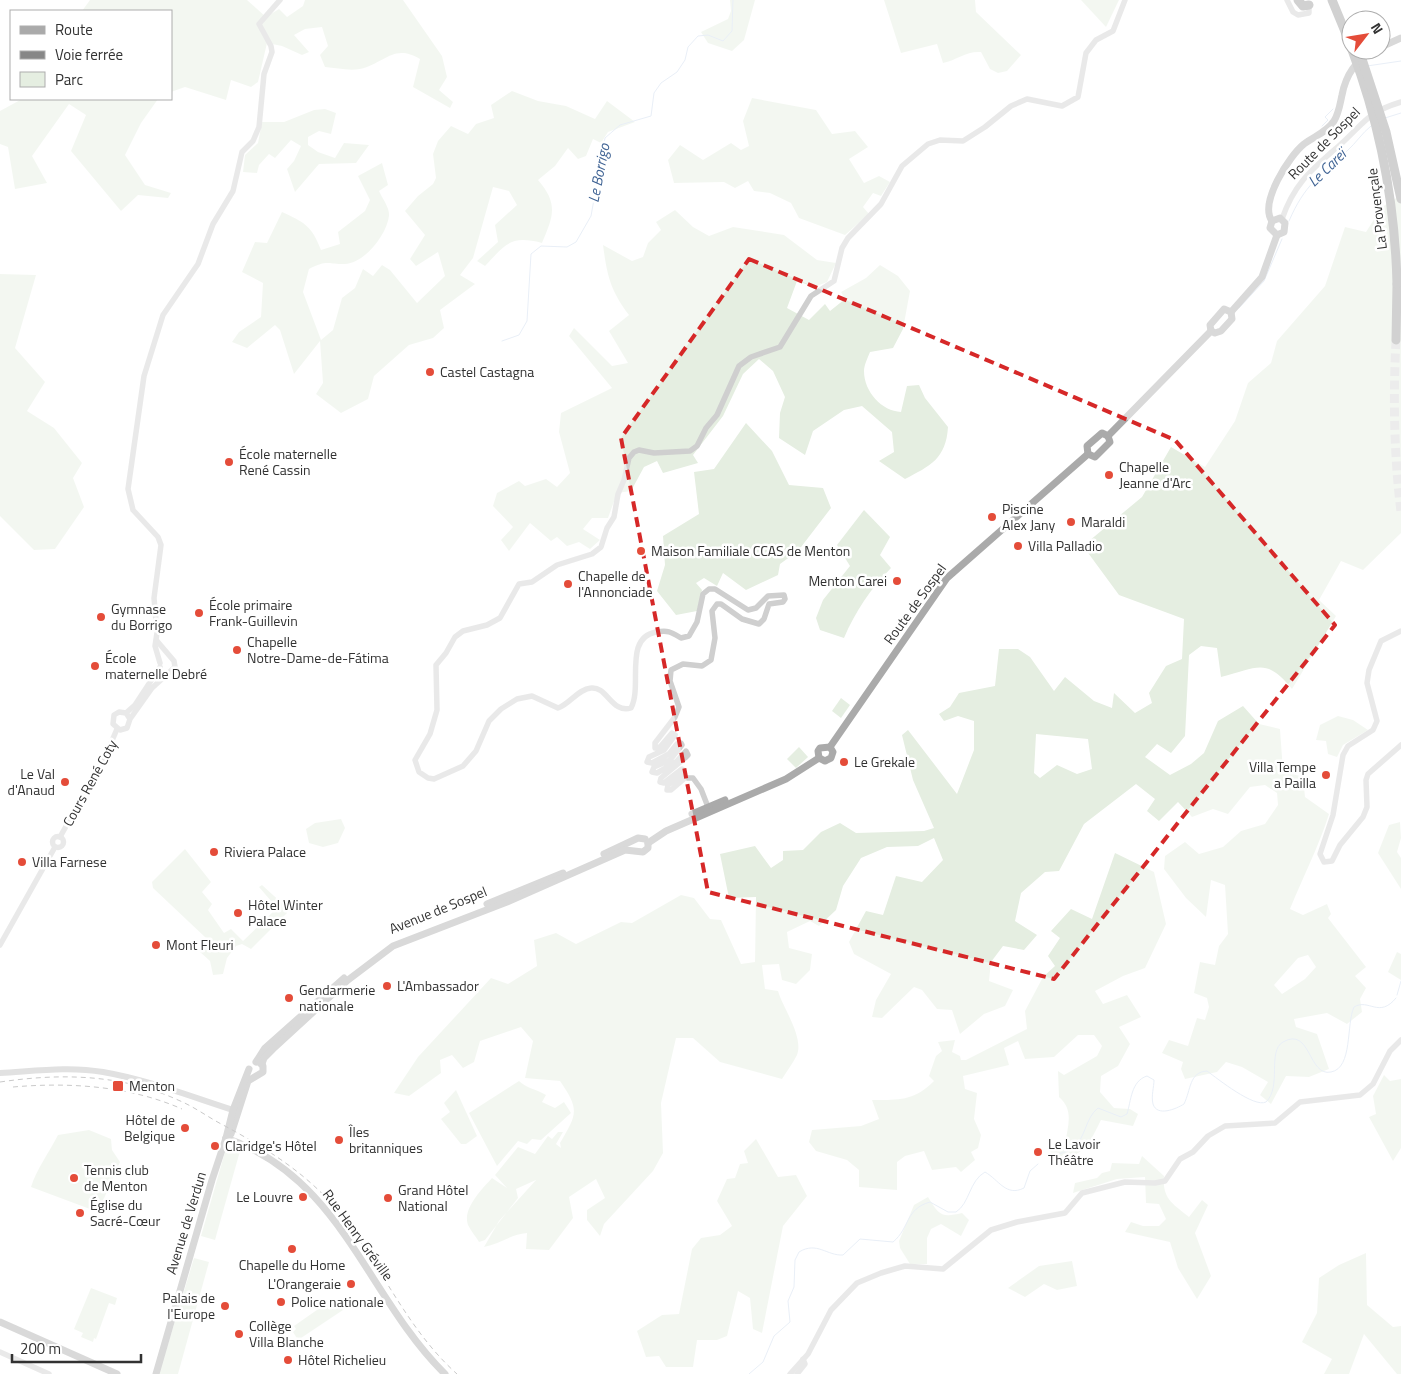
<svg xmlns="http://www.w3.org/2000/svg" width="1401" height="1374" viewBox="0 0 1401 1374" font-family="'Titillium Web',sans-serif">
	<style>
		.green { fill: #e5eee1; fill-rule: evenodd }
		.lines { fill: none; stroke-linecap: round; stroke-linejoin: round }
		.stream { stroke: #cedbed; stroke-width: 1 }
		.motorway-tunnel { stroke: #d6d6d6; stroke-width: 9; stroke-dasharray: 9 4.5; stroke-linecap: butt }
		.tertiary { stroke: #cfcfcf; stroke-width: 5.5 }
		.secondary { stroke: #bcbcbc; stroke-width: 6 }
		.primary { stroke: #aaa; stroke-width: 7 }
		.motorway { stroke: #999; stroke-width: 9 }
		.rail { stroke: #878787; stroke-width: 1; stroke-dasharray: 5 4; stroke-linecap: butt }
		.motorway-bridge { stroke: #999; stroke-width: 9 }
		.marked { fill: none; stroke: #d62828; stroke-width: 4; stroke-dasharray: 10 6; stroke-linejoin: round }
		.poi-dot { fill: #e44c39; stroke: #fff; stroke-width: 2 }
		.labels { text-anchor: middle; stroke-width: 5; stroke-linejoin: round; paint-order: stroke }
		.street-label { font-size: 14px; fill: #323232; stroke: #fff }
		.poi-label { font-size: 14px; fill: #323232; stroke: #fff; text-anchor: start }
		.water-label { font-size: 15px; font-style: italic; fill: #3f6394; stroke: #fff }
	</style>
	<rect width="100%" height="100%" fill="#fff"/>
	<g class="green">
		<path d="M90,0H247L266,17L279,9L287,17L303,6L305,0H403L442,56L447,77L439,90L453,102L450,108L413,87L420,59C394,43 385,63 360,69C349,71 336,68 325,67L320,55L328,46L322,27L305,29L294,35L309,52L302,55L282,46L267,43L258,82L251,87L231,80L226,100L185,87L171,92V11H82Z"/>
		<polygon points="730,0 755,0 744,40 732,51 708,43 701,32 728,19 731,11"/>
		<path d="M884,0H975L976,12L1021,55L1007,71L998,73L990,69L981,52C966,51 957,60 943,63L937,44L901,53Z"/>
		<polygon points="1081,0 1119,0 1106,27"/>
		<path d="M512,91L538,101L566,106L595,119L607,101L635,122L608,132L601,143L593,139L586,156L578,159L568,148L555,166L538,180C559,204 553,217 542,243C510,235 506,244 485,266L477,261L498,242L495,225L517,205L509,191L493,187L473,258L460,275L475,284L440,310L444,328L433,338L409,345L374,376L368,399L341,413L316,394L323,383L320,341L294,374L280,330L275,325L247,348L232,342L239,332L261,317L263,283L242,272L255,242L267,243L282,212C304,222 312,226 321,250L340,244L338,232L365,211L370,200L358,176L382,163L388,185L379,191C382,198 390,208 389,216C387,234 365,263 345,264C327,265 329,259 309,269L303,292L321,340L333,330L342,298L355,288L363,269L373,276L382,265L390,270L417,303L445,276L438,252L416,266L410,259L425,235L405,211L418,196L433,184L436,178L433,154L438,141L451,126L468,134L476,124L494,118L491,105Z"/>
		<polygon points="752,98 816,110 832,134 855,131 868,147 849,159 864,183 879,176 890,182 881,196 873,193 863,207 869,214 845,235 799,218 791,203 770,193 754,191 748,181 735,188 724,182 674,183 668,160 680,145 703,160 731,143 741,150 749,146 743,121"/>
		<polygon points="22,99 158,99 141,123 125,155 145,185 171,193 168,198 138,195 121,211 71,151 86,115 69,104 32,156 47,183 15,189 8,147 0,144 0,111"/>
		<polygon points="325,109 336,113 331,134 319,131 308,137 308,145 318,152 335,158 344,143 369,145 356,163 319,164 295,192 287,169 294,161 301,146 291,140 275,158 269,154 259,165 257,173 243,172 245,155 258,143 262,122 284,122 314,110"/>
		<path d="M1401,195V533L1363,570L1341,561L1319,600L1336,616L1292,689C1266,657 1258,668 1221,677L1217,648L1201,646L1189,655L1185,736L1171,753L1157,744L1145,757L1170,775L1191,764L1204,753L1218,721L1243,706L1259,724L1280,729L1283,771L1303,777L1305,797L1329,814C1319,846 1303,877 1290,909L1303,915L1327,904L1331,914L1328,918L1366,967L1355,976L1366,988L1360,999L1362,1012L1347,1024L1327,1013L1294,1019L1296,1027L1317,1034L1329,1069L1309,1077L1286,1076L1271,1104L1260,1095L1268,1082L1242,1067L1226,1062L1217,1072L1185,1079L1181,1069L1183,1062L1162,1053L1169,1040L1188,1046L1197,1018L1205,1020L1209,1007L1207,998L1194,993L1200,962L1215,965L1219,946L1228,934L1225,885L1211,880L1206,917L1186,898L1164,869L1165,856L1185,842L1199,854L1223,847L1241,831L1265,824L1278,805L1277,793L1265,785L1250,787L1228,814L1213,809L1192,817L1178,802L1159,821L1147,811L1155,799L1136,784L1084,824L1059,871L1045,872L1021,893L1015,921L1037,935L1024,950L1003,946L991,962L989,981L1013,990L1005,1006L984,1014L960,1034L952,1010L937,1009L922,990L914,987L882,1018L872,1017L876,1000L891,974L854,954L849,942L866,911L883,915L896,876L922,882L943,860L934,838L918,846L887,847L861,858L843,886L836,910L819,926L810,921L787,932L789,948L812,954L810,970L796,984L782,980L779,964L762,965L765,989L778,991C783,1008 804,1037 797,1055C793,1063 787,1071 782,1079L720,1062L693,1038H676L661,1103L663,1153L653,1171L604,1224L600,1236L587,1220V1210L605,1198L596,1179L569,1197L573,1218L549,1250L526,1249L527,1233C512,1234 499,1244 484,1247L499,1221L536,1180L516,1189L518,1198L485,1240L479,1242C476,1237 471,1231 468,1225C462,1209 482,1189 492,1178L507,1188L495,1175L518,1147L535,1154L548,1136L552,1139L558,1132H563L556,1144L561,1148L560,1143C577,1114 580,1110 560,1081L525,1078L533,1041L521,1027L480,1041L474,1062L463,1068L452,1055L440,1060L441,1073L409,1096L394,1093L418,1057L491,978L508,984L537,966L534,940L556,933L576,944L621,922L632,923L681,895L694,898L710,919L721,920L741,964L755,962L756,897L729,898L720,854L755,846L771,868L783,860V851L803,850L821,832L840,823L856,833L924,831L934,828L913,780L902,735L908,730L957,794L974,750V721L958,716L944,721L939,714L950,707L959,693L995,686L999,649H1018L1030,657L1054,691L1065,677L1094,701L1112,708L1114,693L1135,713L1152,703L1149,693L1166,666L1182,659L1184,619L1119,595L1083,546L1142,497L1171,447L1205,467L1235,421L1248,383L1271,363L1277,341L1325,286L1345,227L1366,232L1382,207ZM1036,734L1088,739L1092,769L1077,774L1057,765L1040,778L1034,773ZM1308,955L1316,967L1305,979L1282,994L1274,985L1298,958Z"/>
		<path d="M675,210L693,227L709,236L733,227L784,235L817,260L836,263L827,282L814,287L797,281L787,308L809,320L825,304L830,311L845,299L841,292L866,278L880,265L898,276L910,291L903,329L893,348L870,352C868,357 864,365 864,371C864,392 882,411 901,412L907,386L919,385L925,398L948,427C946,459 930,466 905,479L879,461L894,452L892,432L862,406L844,410L813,431L805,455L779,438L780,413L785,397L773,371L759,359L743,374L723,416L693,455L698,463L663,473L657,461L644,467L631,491L617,493L608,518H592L583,529L600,540L590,549L579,542L567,546L557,537L551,541L530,523L509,551L501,540L513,527L493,506L497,493L519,481L525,486L546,479L557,487L570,473L559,432L561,413L612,388L569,336L574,328L612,366L628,363L609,331L629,315C610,290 607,275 603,245L632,261L643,257L648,243L661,230L656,222Z"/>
		<polygon points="0,274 36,275 15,348 45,382 27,411 54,428 82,463 73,478 84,507 55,549 34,550 0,516"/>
		<polygon points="746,423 772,451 789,485 823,488 831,508 798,551 780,564 778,575 746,590 723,573 717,586 704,578 696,583 702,590 697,611 676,615 657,591 665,565 663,536 699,514 694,472 714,469"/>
		<path d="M864,510L890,537L880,555L891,568C871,588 855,612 844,638L820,630L816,618L823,600L850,566L837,545Z"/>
		<polygon points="841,698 850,705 841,718 832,711"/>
		<polygon points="1338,716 1353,720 1368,730 1343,745 1337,757 1328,754 1326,741 1316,740 1320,725"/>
		<polygon points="799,747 808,757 796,768 787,759"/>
		<polygon points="341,819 345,828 338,843 323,847 309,843 306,829 315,823"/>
		<polygon points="1400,822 1401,838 1397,852 1401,858 1401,889 1378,853 1389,825"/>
		<polygon points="185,849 211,882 202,892 212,904 208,910 224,933 231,929 243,941 277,908 259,887 262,885 284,905 287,913 251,949 242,944 236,946 227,958 223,974 213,975 210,961 200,952 206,938 153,888 152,882"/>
		<path d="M1115,853L1154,872L1166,924L1145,968L1123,976L1095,991L1103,1004L1127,995L1141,1017L1119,1027L1130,1044L1118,1066L1101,1076L1100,1092L1114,1108L1130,1109L1138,1114L1133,1126L1101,1120C1089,1143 1086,1156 1057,1159L1049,1150L1065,1146C1067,1127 1075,1111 1059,1097L1058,1071L1064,1075L1097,1056L1102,1046L1094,1035H1078L1054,1057L1025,1059L1018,1041L1004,1048L1009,1065L963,1076L965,1089L977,1093L974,1119L981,1135L978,1148L971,1152L975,1160L961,1172L956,1167L932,1170L924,1151L905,1156L897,1162V1190L859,1187V1170L847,1160L816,1151L809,1142L812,1130L861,1126L879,1119L872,1100C899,1100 914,1101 934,1081L929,1076L936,1056L942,1051L938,1042L955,1040L952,1052L960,1056L961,1060H966L1027,1029L1025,1011L1043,977L1055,966L1048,956L1060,938L1051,931L1071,909L1092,919Z"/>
		<polygon points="1397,952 1401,954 1401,980 1388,972"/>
		<polygon points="1384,1075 1390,1081 1401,1079 1401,1148 1393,1161 1369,1117 1376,1114 1373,1096"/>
		<path d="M519,1081C526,1088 536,1089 546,1095L542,1102L555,1108L564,1102L571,1113L541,1140L532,1139L527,1144L518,1141L497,1166L469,1113Z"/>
		<polygon points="456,1090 477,1136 466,1144 461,1144 441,1119 450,1112 444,1103"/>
		<path d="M89,1130L111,1139L112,1150L120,1162L98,1212L31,1187C37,1168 49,1153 58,1135Z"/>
		<polygon points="756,1139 778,1177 796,1175 807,1196 783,1226 762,1333 753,1329 750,1298 738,1291 727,1336 717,1340 697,1340 693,1367 666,1367 659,1356 646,1357 637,1331 662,1315 679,1314 692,1249 701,1238 720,1235 732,1226 717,1201 727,1179 735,1178 740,1164 748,1163 744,1151"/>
		<polygon points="230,1147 240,1151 215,1240 201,1236 225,1152"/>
		<path d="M1142,1156L1164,1176C1162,1199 1173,1204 1189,1217L1202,1200L1208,1205L1195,1233L1211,1276L1197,1299L1178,1268L1170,1242L1125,1232L1131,1222L1143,1226H1159L1166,1219L1159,1204L1146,1203L1145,1177L1117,1179L1073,1193L1075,1183L1097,1178L1102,1173L1110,1171L1112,1163L1139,1164Z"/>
		<path d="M928,1197C939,1215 941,1218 962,1213L969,1220L961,1236L941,1224L931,1229L927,1238V1264H910L900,1248L899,1241L914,1205Z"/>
		<polygon points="1366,1253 1367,1305 1393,1327 1401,1326 1401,1374 1397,1374 1364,1334 1349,1374 1324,1374 1332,1359 1302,1342 1317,1313 1319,1278 1339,1265"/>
		<polygon points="194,1258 209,1262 178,1374 159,1374"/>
		<polygon points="1072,1261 1077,1286 1057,1290 1044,1284 1025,1297 1008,1288 1039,1266"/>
		<polygon points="91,1288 117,1298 115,1305 109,1303 96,1339 94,1338 93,1342 81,1337 83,1333 74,1329"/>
		<polygon points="334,1298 343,1310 298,1340 293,1332 296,1329 294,1326"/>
	</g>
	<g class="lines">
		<g class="stream">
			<polyline points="1367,66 1401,61"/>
			<polyline points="1385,118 1401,113"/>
			<polyline points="1322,126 1328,120 1325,117 1333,109"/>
			<path d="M1289,221C1305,184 1319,177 1347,151C1356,143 1362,133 1371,126"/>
			<polyline points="1239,308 1264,281 1282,239"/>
			<polyline points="502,341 519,335 527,321 531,254 541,246 567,247 576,242 591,216 605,138 620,125 651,116 654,93 661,83 677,72 685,60 688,47 698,36 708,35 723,41 732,31 733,0"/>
			<polyline points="1397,995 1401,981"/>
			<path d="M1054,1156C1060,1153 1067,1152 1073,1148C1086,1138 1085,1118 1098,1108L1121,1117L1127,1114C1131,1101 1131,1081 1147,1076L1154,1080C1154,1087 1151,1096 1153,1104C1157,1117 1176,1109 1184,1104C1191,1090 1189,1072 1207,1071C1218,1079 1254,1108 1266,1102C1282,1087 1267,1051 1283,1042C1311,1026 1308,1077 1331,1072C1353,1068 1346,1024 1354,1007C1369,998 1379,1019 1396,998"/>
			<path d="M749,1374L763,1362L774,1336L790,1322L788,1301L794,1287L795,1260L799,1252C817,1241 827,1256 843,1255L860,1239L893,1242C910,1228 905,1209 930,1202L948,1212H956C970,1203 969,1181 985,1172C999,1180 1006,1197 1024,1188L1030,1171L1038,1164"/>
		</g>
		<path class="motorway-tunnel" d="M1396,340C1393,398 1394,455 1401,512"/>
		<g class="tertiary">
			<polyline points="1287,0 1293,12 1298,15 1309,13 1309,5"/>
			<path d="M1282,219C1295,181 1314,168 1342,143C1366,121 1368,112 1401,102"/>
			<polyline points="1401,631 1381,641 1369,670 1367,683 1377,721 1373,730 1348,746 1343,755 1333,815 1320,854 1324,862 1332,861 1340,845 1363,817 1367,807 1366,780 1368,774 1401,745"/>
			<polyline points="160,663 155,646 157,633 154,598 161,545 158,537 133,510 128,489 144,376 163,315 198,264 213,224 233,191 242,152 253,141 259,127 264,74 272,52 271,46 259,24 280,0"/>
			<polyline points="126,713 135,705 160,667"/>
			<polyline points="130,719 126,713 119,712 114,715 113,724 120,730 127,728 130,719 152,688 175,667 174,661 157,641"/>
			<path d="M708,807L701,789L693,778H685L671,790H667L668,785L684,773L682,769L664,783L660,782L661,778L685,758L688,755L686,751L676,762L657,773L652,772L654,767L670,760L682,745L681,743L677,744L669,754L652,763L647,762L649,757L664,750L675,735L672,733L660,747L655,748V743L675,717L679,707L670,681L671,670L683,664L702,666L711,660L715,638L712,611L717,604H721L742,619L759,624L764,619L769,604L783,602L785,599L784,595L768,596L756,608L748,610L715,589H709L703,594L697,622L689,636L681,638C671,632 669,630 656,632C623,638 643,686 631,708C612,714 607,686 591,688C578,689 570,704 558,708L532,696L517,699L501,709L489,721L476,751L463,766L434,779L428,778L419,772L415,760L430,734L437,710L436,665L446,653L455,637L463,631L487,625L500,618L519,584L532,582L557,565L592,554L601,547L607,528L614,517L618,494L624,480L629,458L634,452L639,450L654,453L690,451L697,446L706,428L717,415L739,366L751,357L780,347L811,296L834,281L842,248L848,238L881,204L902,166L928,144L940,140L963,141L985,127L1011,106L1027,99L1062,106L1078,97L1086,53L1096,40L1113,31L1125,0"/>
			<circle cx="58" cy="842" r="5.5"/>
			<polyline points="60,837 105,757 117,729"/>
			<polyline points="0,945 55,847"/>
			<polyline points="0,1352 49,1374"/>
			<polyline points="790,1374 808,1354 831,1310 857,1283 881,1273 905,1266 943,1269 991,1230 1017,1222 1065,1213 1082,1193 1125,1182 1155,1183 1165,1181 1180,1159 1193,1152 1208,1136 1225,1126 1275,1123 1300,1102 1360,1095 1373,1084 1390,1051 1401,1040"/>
			<polyline points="797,1374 805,1364 803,1359"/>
		</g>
		<path class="secondary" d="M0,1073C35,1071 69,1066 103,1072C149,1080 192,1097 236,1111"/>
		<g class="primary">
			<polyline points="1381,47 1401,38"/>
			<path d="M1272,221C1259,203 1289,156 1304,144C1315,136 1327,132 1334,121C1339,113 1340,104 1342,95C1346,74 1356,61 1373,50"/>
			<polyline points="1272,221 1280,218 1285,223 1284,232 1277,235"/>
			<polyline points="1272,221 1270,228 1277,235"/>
			<polyline points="1231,312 1262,277 1277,235"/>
			<polyline points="1211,331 1210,325 1224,309 1231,312"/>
			<polyline points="1211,331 1215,333 1221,331 1232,319 1231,312"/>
			<polyline points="1108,436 1211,331"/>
			<polyline points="1088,454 1095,457 1110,442 1108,436"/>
			<polyline points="1088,454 1087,446 1102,433 1108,436"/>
			<polyline points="830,747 947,578 1088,454"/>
			<polyline points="819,758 825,761 831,758 833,752 830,747"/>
			<polyline points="819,758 818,751 820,748 830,747"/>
			<polyline points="692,814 725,800"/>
			<polyline points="648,843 666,831 786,779 819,758"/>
			<polyline points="604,854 638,838 645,839"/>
			<polyline points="487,904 563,873"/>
			<polyline points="256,1062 265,1048 344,978"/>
			<polyline points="262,1064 264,1058 273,1049 348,980 393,946 507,902 625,850 643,852 648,848 648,843"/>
			<path d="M226,1138C342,1178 366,1296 445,1374"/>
			<polyline points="226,1138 231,1134 248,1081 263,1072 263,1066 259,1062"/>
			<polyline points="0,1322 117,1374"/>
			<polyline points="156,1374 212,1180 226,1138 233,1110 249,1069"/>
		</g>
		<g class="motorway">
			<polyline points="1298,0 1303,6 1309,5"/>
			<polyline points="1332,0 1351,46"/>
			<polyline points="1396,340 1397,284"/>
		</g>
		<g class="rail">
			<path d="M0,1082C61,1073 121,1074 178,1100C195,1107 209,1118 225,1126C271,1151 314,1178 346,1221C384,1272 409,1331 457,1374"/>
			<path d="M13,1087C70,1082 130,1086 182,1109"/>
		</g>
		<g class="motorway-bridge">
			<path d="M1352,50C1381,127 1395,202 1397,284"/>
			<polyline points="1359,50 1386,132 1401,199"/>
		</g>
	</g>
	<path d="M0 0H1401V1374H0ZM749,259L1175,440L1335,625L1054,979L708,892L621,438Z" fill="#fff" fill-opacity=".55" fill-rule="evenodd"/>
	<path class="marked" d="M749,259L1175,440L1335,625L1054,979L708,892L621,438Z"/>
	<g class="poi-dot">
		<circle cx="430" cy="372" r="5"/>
		<circle cx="229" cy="462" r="5"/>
		<circle cx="1109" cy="475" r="5"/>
		<circle cx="992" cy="517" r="5"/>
		<circle cx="1071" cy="522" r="5"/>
		<circle cx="1018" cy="546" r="5"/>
		<circle cx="641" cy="551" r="5"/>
		<circle cx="897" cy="581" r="5"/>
		<circle cx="568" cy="584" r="5"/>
		<circle cx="199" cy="613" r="5"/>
		<circle cx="101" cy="617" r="5"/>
		<circle cx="237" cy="650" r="5"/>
		<circle cx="95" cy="666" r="5"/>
		<circle cx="844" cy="762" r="5"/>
		<circle cx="1326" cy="775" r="5"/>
		<circle cx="65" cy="782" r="5"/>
		<circle cx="214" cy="852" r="5"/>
		<circle cx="22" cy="862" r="5"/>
		<circle cx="238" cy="913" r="5"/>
		<circle cx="156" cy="945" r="5"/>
		<circle cx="387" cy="986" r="5"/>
		<circle cx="289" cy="998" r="5"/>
		<rect x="112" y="1080" width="12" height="12" rx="2.5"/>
		<circle cx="185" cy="1128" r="5"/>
		<circle cx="339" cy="1140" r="5"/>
		<circle cx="215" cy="1146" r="5"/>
		<circle cx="1038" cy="1152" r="5"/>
		<circle cx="74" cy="1178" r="5"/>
		<circle cx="303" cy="1197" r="5"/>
		<circle cx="388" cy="1198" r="5"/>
		<circle cx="80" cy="1213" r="5"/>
		<circle cx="292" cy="1249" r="5"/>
		<circle cx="351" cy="1284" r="5"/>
		<circle cx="281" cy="1302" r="5"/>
		<circle cx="225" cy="1306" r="5"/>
		<circle cx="239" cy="1334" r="5"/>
		<circle cx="288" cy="1360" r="5"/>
	</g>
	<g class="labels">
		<g class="street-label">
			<text transform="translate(1324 143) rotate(-45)" y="5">Route de Sospel</text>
			<text transform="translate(1377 209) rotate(-97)" y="5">La Provençale</text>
			<text transform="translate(915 604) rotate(-54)" y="5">Route de Sospel</text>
			<text transform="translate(90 783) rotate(-61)" y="5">Cours René Coty</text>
			<text transform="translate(438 910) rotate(-22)" y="5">Avenue de Sospel</text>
			<text transform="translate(186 1223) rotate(-73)" y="5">Avenue de Verdun</text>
			<text transform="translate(358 1235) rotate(54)" y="5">Rue Henry Gréville</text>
		</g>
		<g class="poi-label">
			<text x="440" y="377">Castel Castagna</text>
			<text x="239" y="459">École maternelle<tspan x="239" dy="16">René Cassin</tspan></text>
			<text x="1119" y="472">Chapelle<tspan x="1119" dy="16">Jeanne d'Arc</tspan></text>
			<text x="1002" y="514">Piscine<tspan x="1002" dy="16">Alex Jany</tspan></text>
			<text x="1081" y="527">Maraldi</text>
			<text x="1028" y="551">Villa Palladio</text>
			<text x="651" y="556">Maison Familiale CCAS de Menton</text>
			<text x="578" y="581">Chapelle de<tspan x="578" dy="16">l'Annonciade</tspan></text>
			<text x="887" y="586" text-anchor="end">Menton Carei</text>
			<text x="209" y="610">École primaire<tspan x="209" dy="16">Frank-Guillevin</tspan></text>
			<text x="111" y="614">Gymnase<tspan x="111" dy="16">du Borrigo</tspan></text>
			<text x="247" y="647">Chapelle<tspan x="247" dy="16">Notre-Dame-de-Fátima</tspan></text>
			<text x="105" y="663">École<tspan x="105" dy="16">maternelle Debré</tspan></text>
			<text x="854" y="767">Le Grekale</text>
			<text x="1316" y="772" text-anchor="end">Villa Tempe<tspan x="1316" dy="16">a Pailla</tspan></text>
			<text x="55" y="779" text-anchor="end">Le Val<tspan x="55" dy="16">d'Anaud</tspan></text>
			<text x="224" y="857">Riviera Palace</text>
			<text x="32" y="867">Villa Farnese</text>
			<text x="248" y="910">Hôtel Winter<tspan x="248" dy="16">Palace</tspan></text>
			<text x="166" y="950">Mont Fleuri</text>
			<text x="397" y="991">L'Ambassador</text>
			<text x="299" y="995">Gendarmerie<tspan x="299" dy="16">nationale</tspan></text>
			<text x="129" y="1091">Menton</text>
			<text x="175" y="1125" text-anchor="end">Hôtel de<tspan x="175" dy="16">Belgique</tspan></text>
			<text x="349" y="1137">Îles<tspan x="349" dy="16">britanniques</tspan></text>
			<text x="1048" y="1149">Le Lavoir<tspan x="1048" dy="16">Théâtre</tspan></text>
			<text x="225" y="1151">Claridge's Hôtel</text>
			<text x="84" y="1175">Tennis club<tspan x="84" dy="16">de Menton</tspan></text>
			<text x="398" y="1195">Grand Hôtel<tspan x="398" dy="16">National</tspan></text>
			<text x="293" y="1202" text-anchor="end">Le Louvre</text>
			<text x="90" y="1210">Église du<tspan x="90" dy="16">Sacré-Cœur</tspan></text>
			<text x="292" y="1270" text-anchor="middle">Chapelle du Home</text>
			<text x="341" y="1289" text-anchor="end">L'Orangeraie</text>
			<text x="215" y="1303" text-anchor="end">Palais de<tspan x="215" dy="16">l'Europe</tspan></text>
			<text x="291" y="1307">Police nationale</text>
			<text x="249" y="1331">Collège<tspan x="249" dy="16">Villa Blanche</tspan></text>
			<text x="298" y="1365">Hôtel Richelieu</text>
		</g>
		<g class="water-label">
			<text transform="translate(1327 168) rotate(-44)" y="5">Le Careï</text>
			<text transform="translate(599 173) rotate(-79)" y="5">Le Borrigo</text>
		</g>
	</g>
	<rect x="10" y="10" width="162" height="90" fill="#ffffff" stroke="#adadad"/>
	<rect x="20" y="26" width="25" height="8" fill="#aaaaaa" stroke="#adadad"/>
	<text x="55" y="35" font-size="15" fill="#323232">Route</text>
	<rect x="20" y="51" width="25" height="8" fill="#878787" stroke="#adadad"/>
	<text x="55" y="60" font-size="15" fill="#323232">Voie ferrée</text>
	<rect x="20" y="72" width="25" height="15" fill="#e5eee1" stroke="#adadad"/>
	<text x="55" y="85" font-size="15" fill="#323232">Parc</text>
	<g transform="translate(1366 35) rotate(59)"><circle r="24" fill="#ffffff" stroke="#adadad"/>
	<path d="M0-4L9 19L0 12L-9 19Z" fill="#e44c39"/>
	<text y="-8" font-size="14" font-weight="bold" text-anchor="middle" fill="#323232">N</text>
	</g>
	<path d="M12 1354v8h129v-8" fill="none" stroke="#323232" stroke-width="2.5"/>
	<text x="20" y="1354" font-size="15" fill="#323232" stroke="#ffffff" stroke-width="4" paint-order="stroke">200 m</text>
</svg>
